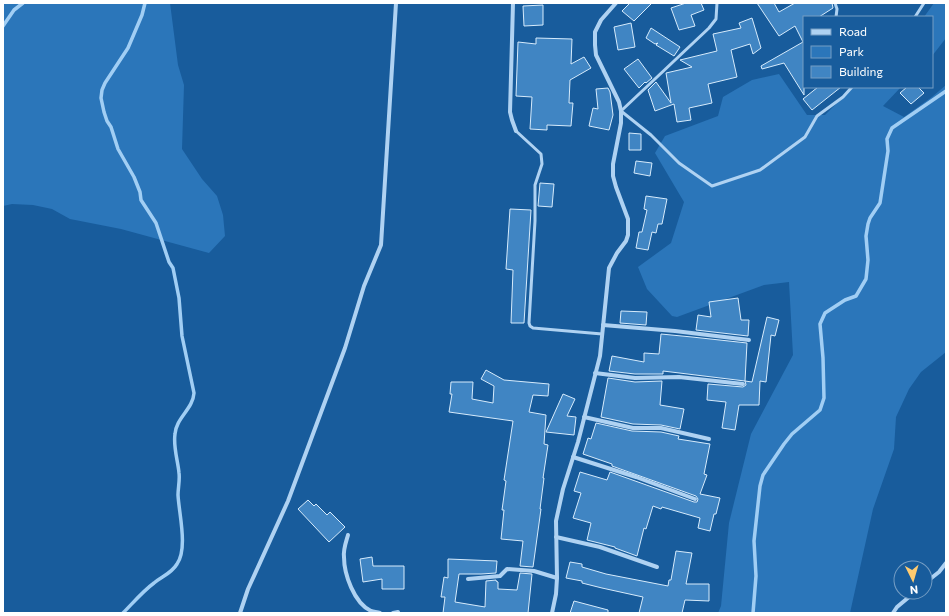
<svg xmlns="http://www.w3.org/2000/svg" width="949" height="616" viewBox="0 0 949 616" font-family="Commissioner,sans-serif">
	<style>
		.green { fill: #2b76ba }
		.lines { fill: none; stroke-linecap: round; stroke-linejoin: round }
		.stream { stroke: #a1cef4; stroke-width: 3.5 }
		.building { fill: #4085c3; stroke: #d6ebfc }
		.service { stroke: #afd2f2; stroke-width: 3 }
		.minor { stroke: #afd2f2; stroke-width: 4 }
	</style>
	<rect width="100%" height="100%" fill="#185c9c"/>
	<g class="green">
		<polygon points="3,3 170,3 178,65 184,85 182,149 202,179 217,196 223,215 225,236 209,253 121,229 70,219 52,209 33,205 12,204 3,206"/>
		<polygon points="934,3 946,3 946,38 932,56 932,17 924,17"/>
		<polygon points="779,74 807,115 825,115 853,87 901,87 883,106 904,117 932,97 946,85 946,352 921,372 909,389 896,417 894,449 873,509 850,613 718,613 721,606 729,523 751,434 793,355 789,282 764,285 677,317 672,316 647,289 638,267 671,243 684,202 655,153 665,136 718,116 723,97 752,80"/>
	</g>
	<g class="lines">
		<g class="stream">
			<polyline points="3,26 14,10 23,3"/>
			<path d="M123,613C133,603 143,591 154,583C162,576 171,574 177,564C188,548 179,514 178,495C178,488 180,480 179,473C178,461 173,447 175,434C176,418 193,409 194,393L182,336L179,298L173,268L169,262L156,223L141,200L140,192L134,177L118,149L111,127L107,121L104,112L101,98L102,90L105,83L128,48L142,15L145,3"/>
			<polyline points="753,613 756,576 754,541 760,486 763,475 784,444 792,434 820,410 824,398 823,358 820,324 825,313 845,300 856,296 866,279 868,260 866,236 868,224 870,218 880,203 888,151 887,139 892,128 946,91"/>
		</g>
	</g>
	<g class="building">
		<polygon points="630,3 652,3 634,21 622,11"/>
		<polygon points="686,3 701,3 704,10 691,15 695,26 679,30 671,8"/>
		<polygon points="757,3 774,3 779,12 795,3 832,3 833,8 819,17 804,17 804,95 784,63 762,69 761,66 803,42 795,26 779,36"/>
		<polygon points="543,5 543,25 524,26 523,6"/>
		<polygon points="752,18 761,48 753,54 750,44 731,50 737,77 708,84 712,103 689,108 691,120 677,122 674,104 655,111 648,90 656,82 671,103 666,73 692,67 680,60 717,51 713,34 741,28 739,23"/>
		<polygon points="631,23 635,47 618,50 614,27"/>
		<polygon points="651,28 680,47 674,56 656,45 658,43 655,44 646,38"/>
		<polygon points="536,38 572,39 571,64 584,57 591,68 570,80 569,103 573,103 571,126 547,125 547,130 530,129 532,97 516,96 518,42 536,44"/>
		<polygon points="638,59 652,78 646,83 645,82 639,88 624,69"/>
		<polygon points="818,87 841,87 812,110 803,99"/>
		<polygon points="907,87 918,87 924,93 911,104 900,93"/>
		<polygon points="608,88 610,92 613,115 609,130 589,126 593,108 598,109 596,89"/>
		<polygon points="629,133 641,134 641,150 629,150"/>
		<polygon points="636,161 652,163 650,176 634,173"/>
		<polygon points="540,183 554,184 552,207 538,206"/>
		<polygon points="646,196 667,199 662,224 658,224 656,233 652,232 648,250 636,248 639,232 642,232 647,210 644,209"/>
		<polygon points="510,209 531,210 524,323 511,323 513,270 506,269"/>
		<polygon points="738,298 741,320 749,320 748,336 696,330 698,315 711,317 709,302"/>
		<polygon points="621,311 647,312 646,325 620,323"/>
		<polygon points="767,317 779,320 775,336 771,335 766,382 760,381 759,405 739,405 735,430 722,428 726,402 707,400 708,384 743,387 746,385 745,381 663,371 663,374 635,374 609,371 612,356 644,362 644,353 659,354 661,334 692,337 747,343 745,381 752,382"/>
		<polygon points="486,370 504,380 549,384 548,396 533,395 529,412 546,415 544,444 548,445 543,478 544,478 540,509 541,509 533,567 520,566 523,541 501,539 504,510 502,510 506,481 504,480 513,421 449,412 452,394 450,394 451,382 473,382 472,399 493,403 494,386 481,379"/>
		<polygon points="608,378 635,382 662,381 660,405 684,409 680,429 661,425 633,424 601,417"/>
		<polygon points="563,394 575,399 567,416 576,417 574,435 546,432"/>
		<polygon points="596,423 632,431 661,432 679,436 678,439 710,444 704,474 707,475 700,494 720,498 716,514 714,514 710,531 698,528 700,518 662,507 661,509 653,506 646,529 644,528 637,556 615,548 615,547 587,540 591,523 573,518 581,493 574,491 580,472 607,480 610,472 694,502 697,502 698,499 696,496 612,466 612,464 583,454 588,438 591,439"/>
		<polygon points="308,500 314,506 316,504 327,515 330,512 345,527 329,542 298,509"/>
		<polygon points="676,551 692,553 686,584 709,584 709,601 685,600 682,613 639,613 643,597 602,588 582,583 582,581 566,578 570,562 582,564 582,567 606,574 668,586 669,580 671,580"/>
		<polygon points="372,557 373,566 404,566 404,589 382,589 382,579 363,582 360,559"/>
		<polygon points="448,559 497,561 496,573 481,574 459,574 455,602 485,607 486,581 496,580 496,581 498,582 498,589 517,590 520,573 532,574 528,613 443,613 445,597 441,597 444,577 448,578"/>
		<polygon points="574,601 608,610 608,613 570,613"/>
	</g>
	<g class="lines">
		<g class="service">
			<polyline points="717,3 716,19 709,28 621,111 651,135 679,163 712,186 760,170 805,137 817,116 843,97 852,87"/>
			<polyline points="835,3 837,9 836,17"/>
			<polyline points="915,17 924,3"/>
			<polyline points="516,131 541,154 542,164 535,185 535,221 529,323 530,326 533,328 602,334"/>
		</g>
		<g class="minor">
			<polyline points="513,3 510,112 512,120 516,131"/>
			<polyline points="603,325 675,331 749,340"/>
			<polyline points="595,373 635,378 679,377 743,384"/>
			<polyline points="584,417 633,428 661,428 709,439"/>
			<polyline points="573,457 636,477 695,499"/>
			<path d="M348,535C346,542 343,550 344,557C344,574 354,603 371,611C374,612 377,612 380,613"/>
			<polyline points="556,537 600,547 657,567"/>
			<polyline points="468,579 500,576 507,569 534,571 557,578"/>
			<polyline points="925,583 939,572 946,563"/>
			<polyline points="240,613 248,589 288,501 345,348 364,286 381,245 396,3"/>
			<polyline points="393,613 398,612 398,613"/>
			<polyline points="552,613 556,594 557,578 556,521 563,489 578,442 600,356 609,268 617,253 626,241 628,235 628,219 616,187 613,176 613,164 621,123 621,111 619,102 596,55 595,45 595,32 601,20 616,3"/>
			<polyline points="893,613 897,607 915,592"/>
		</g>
	</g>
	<rect width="949" height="616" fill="none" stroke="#ffffff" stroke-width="8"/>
	<rect x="803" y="16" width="130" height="72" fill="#185c9c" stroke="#749dc4"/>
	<rect x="811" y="29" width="20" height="6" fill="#afd2f2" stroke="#749dc4"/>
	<text x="839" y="36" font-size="12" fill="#ffffff">Road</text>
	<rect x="811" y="46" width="20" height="12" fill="#2b76ba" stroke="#749dc4"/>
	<text x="839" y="56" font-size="12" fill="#ffffff">Park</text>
	<rect x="811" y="66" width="20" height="12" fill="#4085c3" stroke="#749dc4"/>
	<text x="839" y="76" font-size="12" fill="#ffffff">Building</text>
	<g transform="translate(913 580) rotate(175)"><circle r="19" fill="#185c9c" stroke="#749dc4"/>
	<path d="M0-3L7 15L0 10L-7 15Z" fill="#ffcb70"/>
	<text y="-6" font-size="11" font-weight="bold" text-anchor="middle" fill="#ffffff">N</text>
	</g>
</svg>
